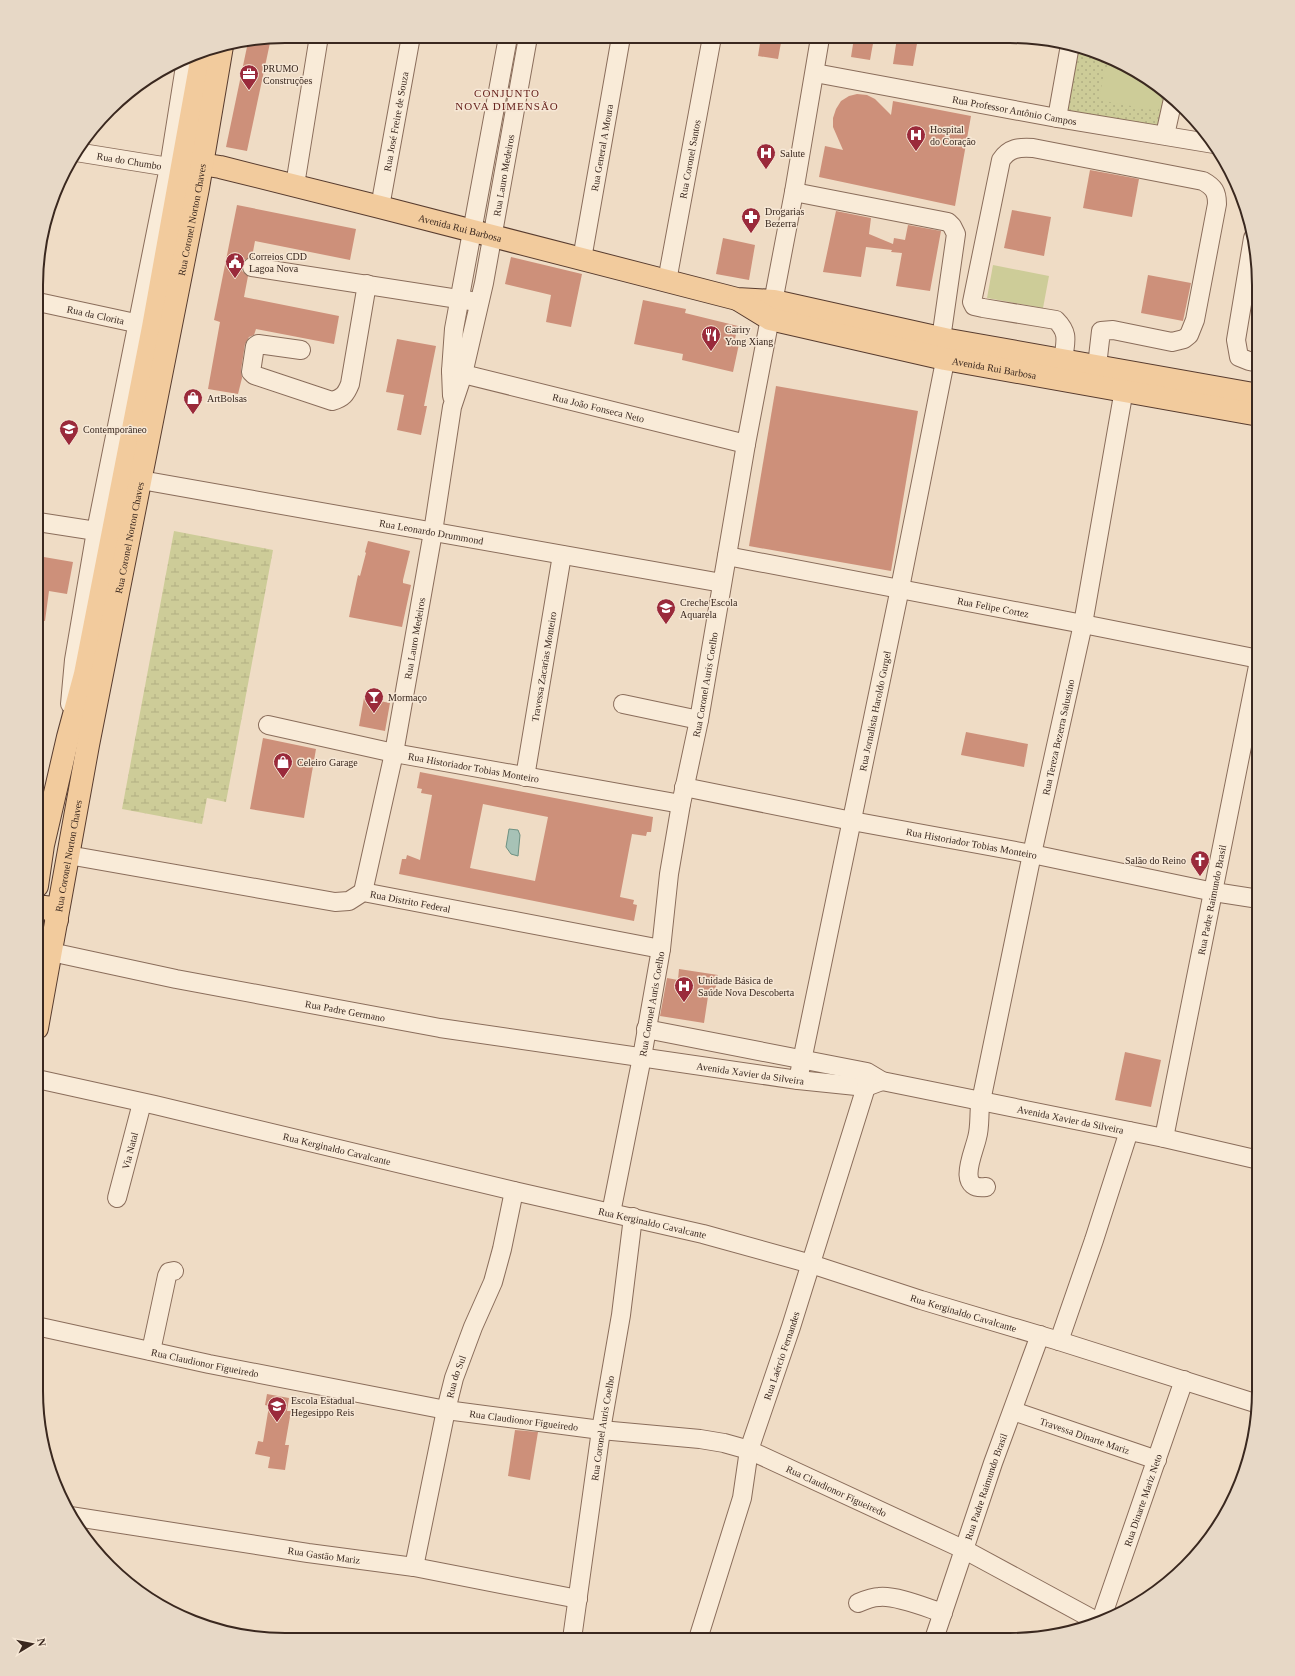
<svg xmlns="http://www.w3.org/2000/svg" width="1295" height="1676" viewBox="0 0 1295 1676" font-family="'Times New Roman',serif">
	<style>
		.grass { fill: url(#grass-dots) }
		.wetland { fill: url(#wetland-marsh) }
		.garden { fill: #cdcc98 }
		.water { fill: #a7c2b6; stroke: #6d9182 }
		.building { fill: #cd907a; fill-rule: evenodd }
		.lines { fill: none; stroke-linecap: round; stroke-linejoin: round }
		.minor-casing { stroke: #8a6d5b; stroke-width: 20 }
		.major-casing { stroke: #583c2f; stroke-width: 24 }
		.minor { stroke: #f9ebd8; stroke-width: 18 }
		.major { stroke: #f2cb9d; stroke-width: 22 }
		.labels { text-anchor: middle; stroke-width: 3; stroke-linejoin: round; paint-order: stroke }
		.poi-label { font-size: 10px; fill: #3a281f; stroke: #f6e7d5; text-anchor: start }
		.street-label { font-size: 10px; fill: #3a281f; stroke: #f6e7d5 }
		.neighbourhood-label { font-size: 11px; letter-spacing: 1px; fill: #67221d; stroke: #f6e7d5 }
		.rim { fill: none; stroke: #3a281f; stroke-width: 2 }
	</style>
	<defs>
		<pattern id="grass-dots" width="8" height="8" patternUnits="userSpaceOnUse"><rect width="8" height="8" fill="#cdcc98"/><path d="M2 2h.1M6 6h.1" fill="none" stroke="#b1af83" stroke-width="1.8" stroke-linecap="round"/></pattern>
		<pattern id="wetland-marsh" width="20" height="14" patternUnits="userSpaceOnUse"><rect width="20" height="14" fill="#cdcc98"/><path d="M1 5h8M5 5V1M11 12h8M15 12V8" fill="none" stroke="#b1af83"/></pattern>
	</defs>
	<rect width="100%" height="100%" fill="#efdcc5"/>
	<polygon class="grass" points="1078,48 1105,55 1149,78 1168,95 1161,130 1066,110"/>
	<polygon class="wetland" points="174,531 273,550 226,802 207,798 202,824 122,809"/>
	<g class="garden">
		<polygon points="1105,67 1141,74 1149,78 1161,89 1158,111 1099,100"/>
		<polygon points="993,265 1049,276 1043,308 987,298"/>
	</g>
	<polygon class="water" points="509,829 518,830 520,835 518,856 511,854 506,847"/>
	<g class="building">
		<polygon points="761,37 782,37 778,59 758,56"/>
		<polygon points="271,38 247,151 226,147 248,42"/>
		<polygon points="854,38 874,38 870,60 851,57"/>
		<polygon points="897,38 918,38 913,66 893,64"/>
		<polygon points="857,94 867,95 875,99 891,115 893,101 971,116 955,206 819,177 825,146 843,150 833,127 833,118 836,109 841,101 849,96"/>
		<polygon points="1090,170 1139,179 1132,217 1083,208"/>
		<polygon points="237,205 356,229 350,260 255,241 252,257 244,260 242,265 242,271 248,276 244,297 339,316 334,344 256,329 254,335 249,337 245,344 241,370 242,378 238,394 208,389 220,322 214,320"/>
		<polygon points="1012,210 1051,217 1044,256 1004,248"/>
		<polygon points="836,211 871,218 869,234 893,244 894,238 905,240 908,225 941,231 930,291 896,286 902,253 891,252 892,250 866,247 861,277 823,272"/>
		<polygon points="723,238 755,245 749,280 716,274"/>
		<polygon points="511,257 582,274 571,327 546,322 551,295 505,284"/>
		<polygon points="1148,275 1191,283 1183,321 1141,313"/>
		<polygon points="643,300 686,309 685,313 738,326 734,343 739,344 733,372 682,360 683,354 634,344"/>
		<polygon points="397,339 436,346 424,406 427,406 421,435 397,430 404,395 386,392"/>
		<polygon points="776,386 918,411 891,571 749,546"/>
		<polygon points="368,541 410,551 403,580 403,583 411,585 402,627 349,617 358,575 360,576 366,553 365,552"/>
		<polygon points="38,556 73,562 67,594 49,591 45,621 37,620"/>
		<polygon points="364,698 390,703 385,731 359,726"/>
		<polygon points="966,732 1028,744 1024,767 961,755"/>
		<polygon points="263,738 316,749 304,818 250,809"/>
		<path d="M420,772L653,817L651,832H647L646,836L632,834L620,897L634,900L633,904L637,905L634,921L399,874L402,859H406L407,855L420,860L432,795L421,793L422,789L417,788ZM483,804L548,817L535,881L470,868Z"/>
		<polygon points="679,969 718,975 715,991 709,990 704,1023 660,1016 667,978 678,980"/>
		<polygon points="1125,1052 1161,1060 1151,1107 1115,1100"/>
		<polygon points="267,1394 289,1398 287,1411 291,1411 285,1445 289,1445 285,1470 268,1468 270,1457 255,1454 258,1441 263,1442 269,1406 265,1405"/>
		<polygon points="515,1430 538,1432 530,1480 508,1476"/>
	</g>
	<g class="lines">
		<defs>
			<g id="minor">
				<path id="s1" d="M815,73L1057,118L1214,144"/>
				<polyline points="1057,118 1070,45"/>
				<polyline points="1165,135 1173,99"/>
				<path id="s2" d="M76,152L169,167L180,166"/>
				<polyline points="295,185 319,36"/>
				<polyline points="794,192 948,222 952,226 956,234 941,339"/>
				<path id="s3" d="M380,207L411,36"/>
				<polyline points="1253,238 1236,340 1239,357 1249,361 1259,363"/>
				<path id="s4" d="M582,259L621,37"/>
				<polyline points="252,267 471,301"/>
				<path id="s5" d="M667,281L712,37"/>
				<path id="s6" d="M38,302L149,326"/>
				<path d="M301,350L258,344L255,346L251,372L254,375L332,401C343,398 346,394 350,384L367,284"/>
				<path d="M1063,361C1065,342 1070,334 1056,320L983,308L974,306L972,302L1001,160C1009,148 1019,147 1033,148L1203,181C1214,187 1217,192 1217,204L1195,320L1189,335L1184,339L1172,342L1113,330L1101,331L1097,366"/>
				<path id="s7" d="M451,371L746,444"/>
				<polyline points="452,396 451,371 454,329 508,37"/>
				<path id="s8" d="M141,480L722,583"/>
				<polyline points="38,522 96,531"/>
				<path id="s9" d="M727,556L1083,624L1259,659"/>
				<polyline points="70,704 74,660 96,531 169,167 186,60"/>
				<polyline points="623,704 699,720"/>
				<path id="s10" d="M268,725L394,753L681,804"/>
				<path id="s11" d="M525,777L562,555"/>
				<path id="s12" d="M684,787L852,821L1032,854L1214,892L1259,899"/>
				<path id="s13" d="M68,855L335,902L349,901L363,892L661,949"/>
				<path id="s14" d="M363,892L394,753L433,532L452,407L463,374L484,283L528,37"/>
				<path id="s15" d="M51,952L176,979L440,1028L798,1080L866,1087L882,1081"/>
				<path id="s16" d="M646,1029L867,1072L882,1081L1164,1138L1259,1160"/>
				<path id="s17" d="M37,1079L155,1105L514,1191L703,1234L811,1264L921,1300L1059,1341L1258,1404"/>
				<path id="s18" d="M798,1080L900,588L948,346"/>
				<path id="s19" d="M1164,1138L1259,661"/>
				<path id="s20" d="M986,1187C955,1191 974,1152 977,1138C980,1128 979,1116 980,1106L1032,854L1083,624L1126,378"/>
				<path id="s21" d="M117,1198L142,1103"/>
				<path id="s22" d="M611,1213L642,1057L661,949L669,874L681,804L699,720L746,444L794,192L820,38"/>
				<path id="s23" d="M36,1326L209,1364L446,1410L601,1430L700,1439L724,1443L749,1450L965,1550L1098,1622"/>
				<polyline points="1059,1341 1094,1240 1129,1131"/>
				<polyline points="151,1351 167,1276 169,1272 174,1271"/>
				<path id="s24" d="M1013,1411L1157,1460"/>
				<path id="s25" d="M70,1516L308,1553L414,1567L578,1599"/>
				<path id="s26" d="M414,1567L446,1410L454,1378L473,1327L493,1282L502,1249L514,1191"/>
				<path d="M858,1603C865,1600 872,1597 879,1597C896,1595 927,1608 943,1613"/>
				<path id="s27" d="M1101,1620L1184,1380"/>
				<path id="s28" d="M572,1639L601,1430L621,1315L633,1217"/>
				<path id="s29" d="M698,1639L742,1498L749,1450L791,1327L866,1087L867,1076"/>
				<path id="s30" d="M934,1639L993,1463L1040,1335"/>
			</g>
			<g id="major">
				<path id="s31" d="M183,165L201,164L220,167L380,207L737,299L774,301L949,340L1259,395"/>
				<path id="s32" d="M739,300L770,319L945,359L1259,415"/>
				<polyline points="37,886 43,845 68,737 85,674 153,327 203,50"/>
				<polyline points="37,911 44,907 52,908 57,920"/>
				<path id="s33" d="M37,1028L88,745L198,188L222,46"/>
			</g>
		</defs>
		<use href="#minor" class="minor-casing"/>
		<use href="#major" class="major-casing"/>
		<use href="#minor" class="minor"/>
		<use href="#major" class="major"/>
	</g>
	<defs>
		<symbol id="office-pin" viewBox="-11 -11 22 30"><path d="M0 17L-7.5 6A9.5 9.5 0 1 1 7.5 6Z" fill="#9a2a3b" stroke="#f6e7d5"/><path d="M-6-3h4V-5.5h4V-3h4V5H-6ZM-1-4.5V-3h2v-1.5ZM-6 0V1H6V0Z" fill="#fff"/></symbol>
		<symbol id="hospital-pin" viewBox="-11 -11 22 30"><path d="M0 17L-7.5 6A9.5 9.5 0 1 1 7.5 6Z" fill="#9a2a3b" stroke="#f6e7d5"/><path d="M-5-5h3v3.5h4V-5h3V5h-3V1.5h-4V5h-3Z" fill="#fff"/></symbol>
		<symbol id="pharmacy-pin" viewBox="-11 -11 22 30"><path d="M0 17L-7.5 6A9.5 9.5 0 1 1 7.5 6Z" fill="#9a2a3b" stroke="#f6e7d5"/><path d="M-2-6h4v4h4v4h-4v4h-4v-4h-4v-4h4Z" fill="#fff"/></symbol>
		<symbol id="civic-pin" viewBox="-11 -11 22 30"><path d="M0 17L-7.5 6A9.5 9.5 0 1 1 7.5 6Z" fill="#9a2a3b" stroke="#f6e7d5"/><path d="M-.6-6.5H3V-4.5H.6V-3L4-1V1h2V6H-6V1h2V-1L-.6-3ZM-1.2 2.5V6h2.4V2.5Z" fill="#fff"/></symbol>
		<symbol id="restaurant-pin" viewBox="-11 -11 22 30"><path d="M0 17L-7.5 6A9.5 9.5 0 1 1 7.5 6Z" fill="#9a2a3b" stroke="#f6e7d5"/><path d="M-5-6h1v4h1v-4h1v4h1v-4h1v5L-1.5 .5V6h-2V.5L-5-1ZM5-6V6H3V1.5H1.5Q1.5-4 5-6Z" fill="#fff"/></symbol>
		<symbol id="shop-pin" viewBox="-11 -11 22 30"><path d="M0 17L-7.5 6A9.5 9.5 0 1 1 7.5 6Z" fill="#9a2a3b" stroke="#f6e7d5"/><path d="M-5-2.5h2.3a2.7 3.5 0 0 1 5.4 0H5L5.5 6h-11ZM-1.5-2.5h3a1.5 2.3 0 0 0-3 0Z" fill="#fff"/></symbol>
		<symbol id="school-pin" viewBox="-11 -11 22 30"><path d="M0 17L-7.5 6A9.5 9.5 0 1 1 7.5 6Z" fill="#9a2a3b" stroke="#f6e7d5"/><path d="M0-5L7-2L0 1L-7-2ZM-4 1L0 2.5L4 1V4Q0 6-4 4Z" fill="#fff"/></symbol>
		<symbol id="bar-pin" viewBox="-11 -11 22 30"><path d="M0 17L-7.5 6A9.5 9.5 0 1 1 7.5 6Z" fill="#9a2a3b" stroke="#f6e7d5"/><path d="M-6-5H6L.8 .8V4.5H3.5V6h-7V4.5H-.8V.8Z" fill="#fff"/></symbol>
		<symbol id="church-pin" viewBox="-11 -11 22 30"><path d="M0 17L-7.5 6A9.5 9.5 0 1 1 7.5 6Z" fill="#9a2a3b" stroke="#f6e7d5"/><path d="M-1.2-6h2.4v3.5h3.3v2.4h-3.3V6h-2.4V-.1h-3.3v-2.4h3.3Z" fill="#fff"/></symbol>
	</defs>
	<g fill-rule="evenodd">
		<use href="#office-pin" x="238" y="63" width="22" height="30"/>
		<use href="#hospital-pin" x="905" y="124" width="22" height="30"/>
		<use href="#hospital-pin" x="755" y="142" width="22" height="30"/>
		<use href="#pharmacy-pin" x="740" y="206" width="22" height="30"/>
		<use href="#civic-pin" x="224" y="251" width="22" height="30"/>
		<use href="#restaurant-pin" x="700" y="324" width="22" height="30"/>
		<use href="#shop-pin" x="182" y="387" width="22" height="30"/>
		<use href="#school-pin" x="58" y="418" width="22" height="30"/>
		<use href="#school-pin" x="655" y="597" width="22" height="30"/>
		<use href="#bar-pin" x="363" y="686" width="22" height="30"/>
		<use href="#shop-pin" x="272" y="751" width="22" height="30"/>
		<use href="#church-pin" x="1189" y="849" width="22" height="30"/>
		<use href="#hospital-pin" x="673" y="975" width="22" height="30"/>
		<use href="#school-pin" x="266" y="1395" width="22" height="30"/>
	</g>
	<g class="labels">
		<g class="poi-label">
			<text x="263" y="72">PRUMO<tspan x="263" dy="12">Construções</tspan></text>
			<text x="930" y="133">Hospital<tspan x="930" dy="12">do Coração</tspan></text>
			<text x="780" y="157">Salute</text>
			<text x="765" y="215">Drogarias<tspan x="765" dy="12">Bezerra</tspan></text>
			<text x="249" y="260">Correios CDD<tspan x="249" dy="12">Lagoa Nova</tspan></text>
			<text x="725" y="333">Cariry<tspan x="725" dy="12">Yong Xiang</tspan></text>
			<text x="207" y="402">ArtBolsas</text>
			<text x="83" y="433">Contemporâneo</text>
			<text x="680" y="606">Creche Escola<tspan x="680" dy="12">Aquarela</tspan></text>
			<text x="388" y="701">Mormaço</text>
			<text x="297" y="766">Celeiro Garage</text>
			<text x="1186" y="864" text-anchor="end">Salão do Reino</text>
			<text x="698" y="984">Unidade Básica de<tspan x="698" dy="12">Saúde Nova Descoberta</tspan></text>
			<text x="291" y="1404">Escola Estadual<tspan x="291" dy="12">Hegesippo Reis</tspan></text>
		</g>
		<g class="street-label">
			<text dy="4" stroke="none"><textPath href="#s1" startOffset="203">Rua Professor Antônio Campos</textPath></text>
			<text dy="4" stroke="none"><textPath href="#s3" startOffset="87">Rua José Freire de Souza</textPath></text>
			<text dy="4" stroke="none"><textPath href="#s4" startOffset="113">Rua General A Moura</textPath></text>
			<text dy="4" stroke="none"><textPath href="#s5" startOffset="124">Rua Coronel Santos</textPath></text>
			<text dy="4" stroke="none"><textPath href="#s2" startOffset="54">Rua do Chumbo</textPath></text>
			<text dy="4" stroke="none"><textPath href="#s14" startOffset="731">Rua Lauro Medeiros</textPath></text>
			<text dy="4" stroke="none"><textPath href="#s33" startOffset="823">Rua Coronel Norton Chaves</textPath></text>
			<text dy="4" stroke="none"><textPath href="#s31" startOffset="285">Avenida Rui Barbosa</textPath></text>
			<text dy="4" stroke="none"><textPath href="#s6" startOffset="59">Rua da Clorita</textPath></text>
			<text dy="4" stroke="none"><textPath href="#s32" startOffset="266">Avenida Rui Barbosa</textPath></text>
			<text dy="4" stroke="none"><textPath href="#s7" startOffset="152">Rua João Fonseca Neto</textPath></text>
			<text dy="4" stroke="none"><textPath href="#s8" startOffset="295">Rua Leonardo Drummond</textPath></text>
			<text dy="4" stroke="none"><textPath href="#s33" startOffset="499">Rua Coronel Norton Chaves</textPath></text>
			<text dy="4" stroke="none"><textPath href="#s9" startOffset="271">Rua Felipe Cortez</textPath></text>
			<text dy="4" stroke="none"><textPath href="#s14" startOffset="259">Rua Lauro Medeiros</textPath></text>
			<text dy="4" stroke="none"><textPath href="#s11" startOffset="112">Travessa Zacarias Monteiro</textPath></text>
			<text dy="4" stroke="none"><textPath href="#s22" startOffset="537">Rua Coronel Auris Coelho</textPath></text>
			<text dy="4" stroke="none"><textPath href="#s18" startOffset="377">Rua Jornalista Haroldo Gurgel</textPath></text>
			<text dy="4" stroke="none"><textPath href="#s20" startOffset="472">Rua Tereza Bezerra Salustino</textPath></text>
			<text dy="4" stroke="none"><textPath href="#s10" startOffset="210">Rua Historiador Tobias Monteiro</textPath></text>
			<text dy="4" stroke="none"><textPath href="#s12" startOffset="293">Rua Historiador Tobias Monteiro</textPath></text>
			<text dy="4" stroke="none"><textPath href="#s33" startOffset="175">Rua Coronel Norton Chaves</textPath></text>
			<text dy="4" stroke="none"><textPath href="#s19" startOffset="243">Rua Padre Raimundo Brasil</textPath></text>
			<text dy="4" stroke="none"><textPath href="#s13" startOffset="350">Rua Distrito Federal</textPath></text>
			<text dy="4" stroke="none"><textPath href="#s22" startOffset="213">Rua Coronel Auris Coelho</textPath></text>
			<text dy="4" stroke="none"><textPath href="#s15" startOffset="300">Rua Padre Germano</textPath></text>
			<text dy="4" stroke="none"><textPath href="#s15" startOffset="710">Avenida Xavier da Silveira</textPath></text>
			<text dy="4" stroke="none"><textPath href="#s16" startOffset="435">Avenida Xavier da Silveira</textPath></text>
			<text dy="4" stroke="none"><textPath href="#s17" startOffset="308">Rua Kerginaldo Cavalcante</textPath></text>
			<text dy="4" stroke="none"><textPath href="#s21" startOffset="49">Via Natal</textPath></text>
			<text dy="4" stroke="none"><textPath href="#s17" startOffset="632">Rua Kerginaldo Cavalcante</textPath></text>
			<text dy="4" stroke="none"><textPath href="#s17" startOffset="956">Rua Kerginaldo Cavalcante</textPath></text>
			<text dy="4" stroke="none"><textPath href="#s29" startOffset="296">Rua Laércio Fernandes</textPath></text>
			<text dy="4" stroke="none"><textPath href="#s23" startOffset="173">Rua Claudionor Figueiredo</textPath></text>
			<text dy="4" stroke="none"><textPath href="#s26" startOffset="195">Rua do Sul</textPath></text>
			<text dy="4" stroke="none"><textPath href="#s23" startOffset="497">Rua Claudionor Figueiredo</textPath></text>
			<text dy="4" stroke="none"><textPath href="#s28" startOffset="213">Rua Coronel Auris Coelho</textPath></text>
			<text dy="4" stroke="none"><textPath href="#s24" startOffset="76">Travessa Dinarte Mariz</textPath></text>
			<text dy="4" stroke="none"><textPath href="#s30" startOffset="161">Rua Padre Raimundo Brasil</textPath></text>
			<text dy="4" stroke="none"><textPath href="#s23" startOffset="821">Rua Claudionor Figueiredo</textPath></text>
			<text dy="4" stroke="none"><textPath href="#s27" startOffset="127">Rua Dinarte Mariz Neto</textPath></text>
			<text dy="4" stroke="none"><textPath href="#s25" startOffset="257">Rua Gastão Mariz</textPath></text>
		</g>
		<g class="neighbourhood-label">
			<text x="507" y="97">CONJUNTO<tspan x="507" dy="13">NOVA DIMENSÃO</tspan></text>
		</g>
	</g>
	<path d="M0 0H1295V1676H0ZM285 43H1010A242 242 0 0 1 1252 285V1391A242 242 0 0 1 1010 1633H285A242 242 0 0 1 43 1391V285A242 242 0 0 1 285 43Z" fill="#e7d8c6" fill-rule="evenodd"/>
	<path class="rim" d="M285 43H1010A242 242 0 0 1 1252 285V1391A242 242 0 0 1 1010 1633H285A242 242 0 0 1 43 1391V285A242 242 0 0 1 285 43Z"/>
	<g transform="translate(32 1644) rotate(80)" stroke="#f6e7d5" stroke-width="3" paint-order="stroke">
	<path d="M0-3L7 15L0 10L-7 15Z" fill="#3a281f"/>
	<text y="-6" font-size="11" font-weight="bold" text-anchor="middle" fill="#3a281f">N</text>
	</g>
</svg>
